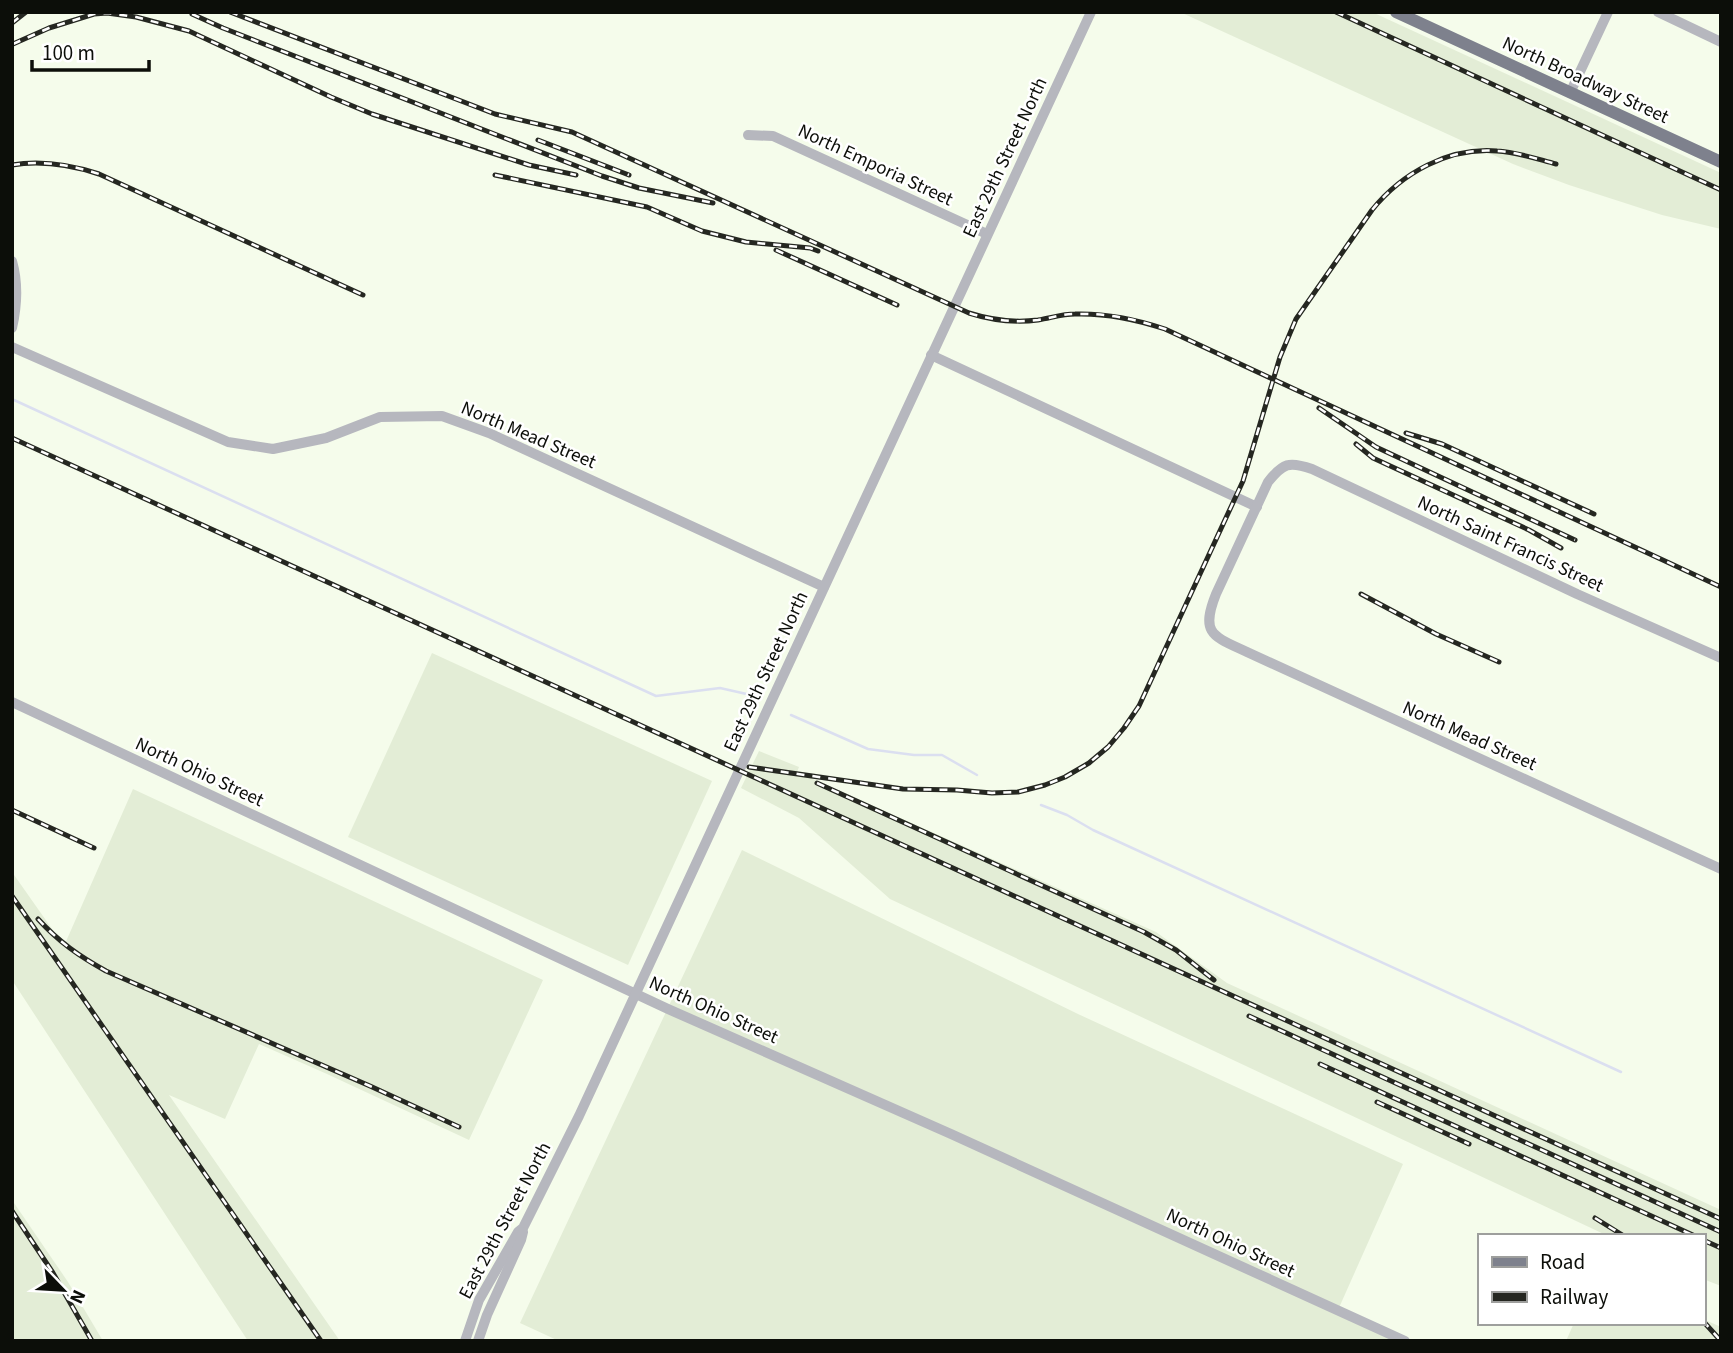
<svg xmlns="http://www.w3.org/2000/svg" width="1733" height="1353" viewBox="0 0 1733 1353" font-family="'Source Sans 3',sans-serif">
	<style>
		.built { fill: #e3edd6 }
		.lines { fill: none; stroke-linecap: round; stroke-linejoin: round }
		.stream { stroke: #dbdff0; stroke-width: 2.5 }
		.minor { stroke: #b6b7be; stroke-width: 10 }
		.major { stroke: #7e818d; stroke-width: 12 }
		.rail-casing { stroke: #252721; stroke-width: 5 }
		.rail { stroke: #fff; stroke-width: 2.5; stroke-dasharray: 8; stroke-linecap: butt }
		.labels { text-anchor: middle; stroke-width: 5; stroke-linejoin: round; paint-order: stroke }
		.street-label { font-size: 19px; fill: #0c0e09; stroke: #fff }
	</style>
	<rect width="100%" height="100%" fill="#f5fceb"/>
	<g class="built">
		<polygon points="1180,12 1372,12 1721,173 1721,229 1662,215 1569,185 1513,164"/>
		<polygon points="432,653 712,781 628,965 348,837"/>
		<polygon points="759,751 799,767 797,772 1156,932 1227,983 1721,1210 1721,1286 1703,1279 1703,1236 1608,1236 890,899 799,818 741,788"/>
		<polygon points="133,789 543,980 469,1140 327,1074 259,1044 225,1119 169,1095 340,1341 248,1341 12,980 12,872 64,946"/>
		<polygon points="742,850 1078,1014 1403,1164 1338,1310 1404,1341 559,1341 520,1323"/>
		<polygon points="12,1200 68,1282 103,1341 12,1341"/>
		<polygon points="1703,1319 1721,1327 1721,1341 1566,1341 1574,1323 1703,1323"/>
	</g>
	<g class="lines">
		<g class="stream">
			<polyline points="14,400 656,696 720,688 751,695"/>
			<polyline points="791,715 868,749 914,755 942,755 977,775"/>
			<polyline points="1041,805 1067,815 1093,830 1621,1072"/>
		</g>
		<g class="minor">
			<polyline points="1658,12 1721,42"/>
			<polyline points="1570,93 1608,12"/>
			<polyline points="748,135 773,136 987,234"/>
			<path d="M12,261C18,282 17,306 12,328"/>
			<polyline points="12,347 228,442 273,449 326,438 380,417 442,416 489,433 824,587"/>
			<polyline points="931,355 1257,507"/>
			<path d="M1721,658L1577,594L1312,469C1289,461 1283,463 1268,482L1216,594C1200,634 1213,636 1247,652L1721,869"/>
			<polyline points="12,702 668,1009 951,1134 1405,1341"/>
			<polyline points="465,1341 479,1300 518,1232 523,1228 579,1116 1091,12"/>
			<polyline points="478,1341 487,1315 521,1240 523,1232"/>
		</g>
		<polyline class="major" points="1396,12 1721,162"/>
		<defs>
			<g id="rail">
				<path d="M230,12L495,114L572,132L969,313C991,320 1014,323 1038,320C1051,318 1062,314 1075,314C1107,313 1135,319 1165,329L1721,587"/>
				<polyline points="1336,12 1721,190"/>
				<polyline points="192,14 223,28 602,176 639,188 713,203"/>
				<polyline points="12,23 26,12"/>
				<polyline points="13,44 49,28 94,14 107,13 136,17 189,31 331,97 372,114 529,165 576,175"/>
				<polyline points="538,140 629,175"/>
				<path d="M12,165C42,160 71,165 99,174L363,295"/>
				<polyline points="495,175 647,207 702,231 746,242 810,248 818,251"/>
				<polyline points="776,250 897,305"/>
				<polyline points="1319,408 1376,447 1575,540"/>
				<polyline points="1406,433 1442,444 1594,514"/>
				<polyline points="12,438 1721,1219"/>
				<polyline points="1356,444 1373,458 1529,530 1561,548"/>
				<polyline points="1361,594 1436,634 1499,662"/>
				<path d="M749,767L903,789L957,790L992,793L1018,792L1045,785L1065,777L1089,763L1108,747L1124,728L1139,706L1151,680L1243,481L1280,357L1296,319L1372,210C1402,173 1448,147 1497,151C1517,152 1537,159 1556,164"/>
				<polyline points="817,783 1144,932 1176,950 1214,980"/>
				<polyline points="12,810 94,848"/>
				<polyline points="12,896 321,1341"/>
				<path d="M38,919C59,942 79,956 106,971L370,1086L459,1127"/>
				<polyline points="1249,1016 1721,1232"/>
				<polyline points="1320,1064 1695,1236"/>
				<polyline points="1377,1102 1469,1144"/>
				<polyline points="12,1211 53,1273 92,1341"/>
				<polyline points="1595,1218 1624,1236"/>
				<polyline points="1703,1240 1721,1248"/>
				<polyline points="1703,1321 1721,1341"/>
			</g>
		</defs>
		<use href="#rail" class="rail-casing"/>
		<use href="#rail" class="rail"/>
	</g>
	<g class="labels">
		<g class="street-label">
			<text transform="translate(1586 79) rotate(25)" y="7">North Broadway Street</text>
			<text transform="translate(1004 157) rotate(-65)" y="7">East 29th Street North</text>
			<text transform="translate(876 164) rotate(25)" y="7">North Emporia Street</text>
			<text transform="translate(529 434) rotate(23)" y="7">North Mead Street</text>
			<text transform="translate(1511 543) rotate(25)" y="7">North Saint Francis Street</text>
			<text transform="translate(765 671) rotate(-65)" y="7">East 29th Street North</text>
			<text transform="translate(1470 735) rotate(24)" y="7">North Mead Street</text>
			<text transform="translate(200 771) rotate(25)" y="7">North Ohio Street</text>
			<text transform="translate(714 1009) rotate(24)" y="7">North Ohio Street</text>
			<text transform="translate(504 1220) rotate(-62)" y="7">East 29th Street North</text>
			<text transform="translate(1231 1242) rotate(25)" y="7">North Ohio Street</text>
		</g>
	</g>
	<rect width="1733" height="1353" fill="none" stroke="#0c0e09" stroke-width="28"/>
	<rect x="1478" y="1234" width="228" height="91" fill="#ffffff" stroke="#9e9f9d" stroke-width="2"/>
	<rect x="1492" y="1257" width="35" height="10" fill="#7e818d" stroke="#9e9f9d" stroke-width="2"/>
	<text x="1540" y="1269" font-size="21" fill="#0c0e09">Road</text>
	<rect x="1492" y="1292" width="35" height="10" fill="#252721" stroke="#9e9f9d" stroke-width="2"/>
	<text x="1540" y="1304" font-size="21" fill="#0c0e09">Railway</text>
	<g transform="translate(63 1290) rotate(115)" stroke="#ffffff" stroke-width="5" paint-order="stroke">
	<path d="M0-5L12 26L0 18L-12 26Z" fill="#0c0e09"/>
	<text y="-10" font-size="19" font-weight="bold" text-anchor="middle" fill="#0c0e09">N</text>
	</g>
	<path d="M32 60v10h117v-10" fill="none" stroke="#0c0e09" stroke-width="3.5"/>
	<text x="42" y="60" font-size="21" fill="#0c0e09" stroke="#ffffff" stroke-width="5" paint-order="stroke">100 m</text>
</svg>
